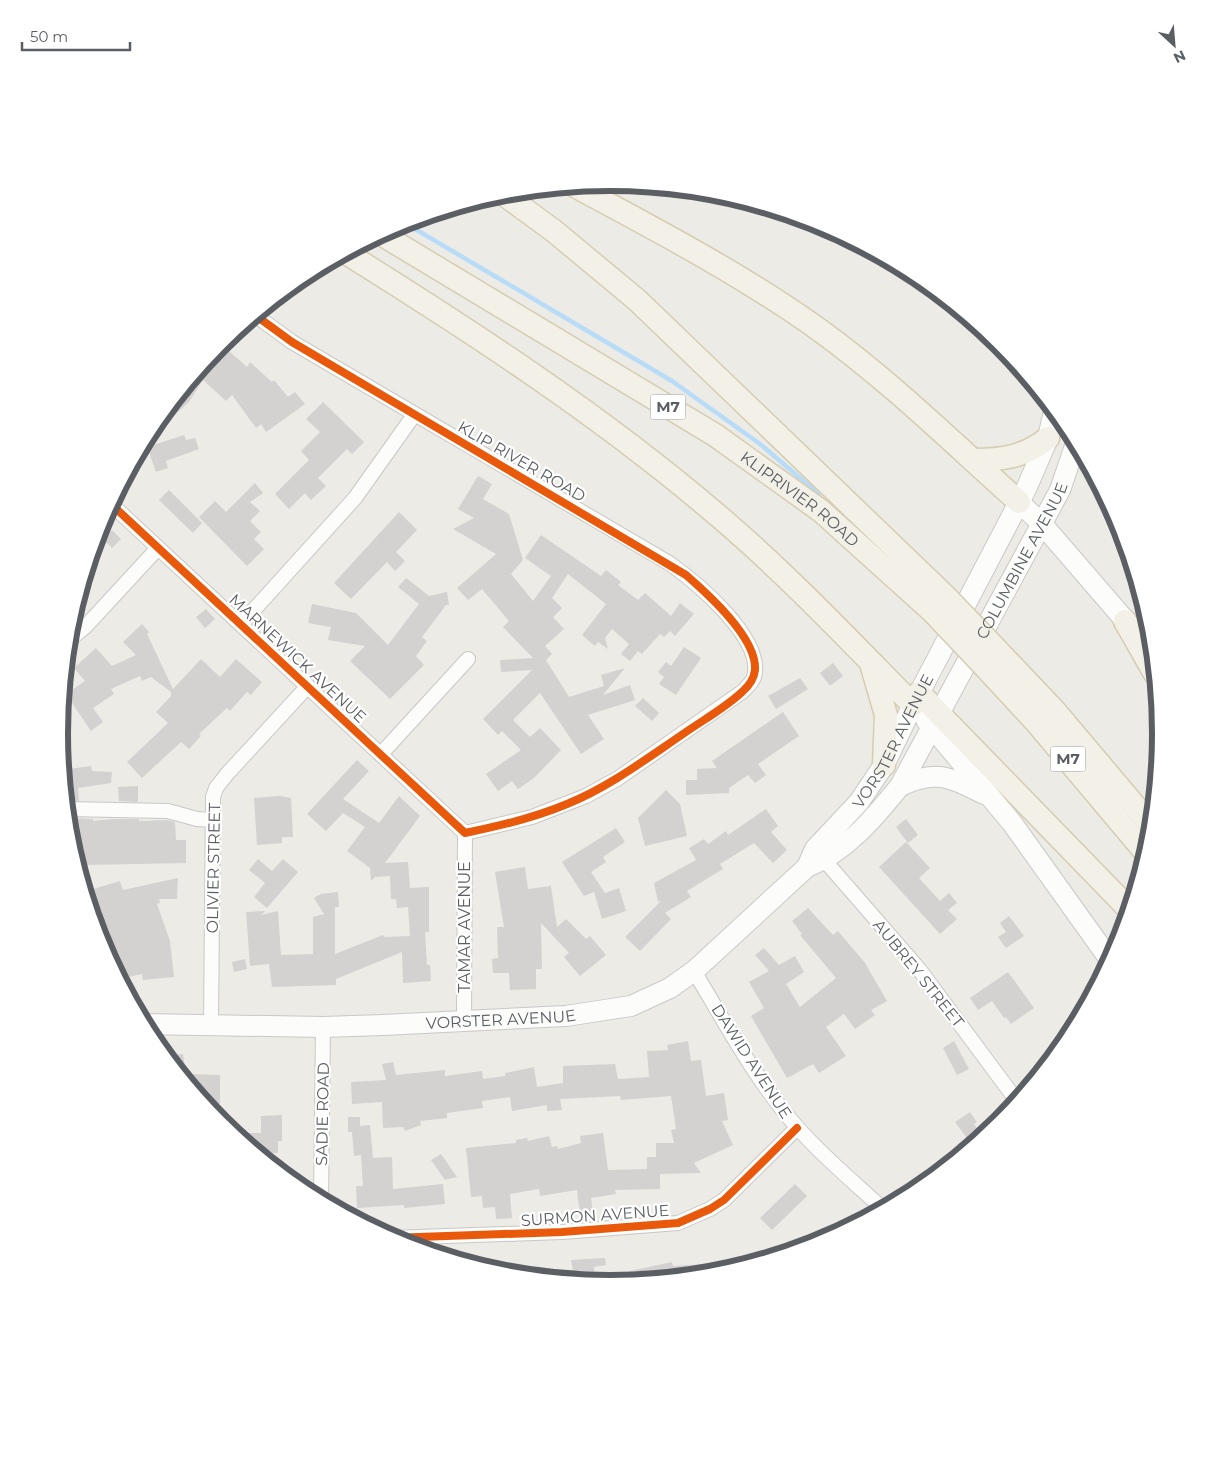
<svg xmlns="http://www.w3.org/2000/svg" width="1219" height="1467" viewBox="0 0 1219 1467" font-family="Montserrat,sans-serif">
	<style>
		.lines { fill: none; stroke-linecap: round; stroke-linejoin: round }
		.stream { stroke: #b8dcf8; stroke-width: 4.5 }
		.building { fill: #d3d2d0 }
		.minor-casing { stroke: #c8c8c6; stroke-width: 16 }
		.secondary-casing { stroke: #c8c9c8; stroke-width: 22 }
		.primary-casing { stroke: #d5ccb2; stroke-width: 25 }
		.minor { stroke: #fcfcfb; stroke-width: 14 }
		.secondary { stroke: #fcfcfb; stroke-width: 20 }
		.primary { stroke: #f3f1e7; stroke-width: 22 }
		.primary-bridge-casing { stroke: #d5ccb2; stroke-width: 25; stroke-linecap: butt }
		.primary-bridge { stroke: #f3f1e7; stroke-width: 22 }
		.cycleway-casing { stroke: #fff; stroke-width: 11 }
		.cycleway { stroke: #e8590c; stroke-width: 8 }
		.labels { text-anchor: middle; stroke-width: 4.5; stroke-linejoin: round; paint-order: stroke }
		.shield { fill: #fff; stroke: #8c8f92; stroke-width: 1 }
		.shield-label { font-size: 15px; font-weight: bold; fill: #5b5f64 }
		.street-label { font-size: 16px; fill: #5b5f64; stroke: #fff }
		.rim { fill: none; stroke: #5b5f64; stroke-width: 6 }
	</style>
	<rect width="100%" height="100%" fill="#ecebe6"/>
	<g class="lines">
		<polyline class="stream" points="405,223 672,381 760,444 819,494"/>
	</g>
	<g class="building">
		<polygon points="221,344 247,367 250,362 272,382 274,380 288,397 295,392 305,404 266,432 261,424 256,428 232,395 226,401 203,380 189,402 167,422 161,416"/>
		<polygon points="323,402 364,442 352,454 347,449 318,478 326,486 311,500 305,493 289,509 275,494 309,460 301,451 320,432 306,419"/>
		<polygon points="184,435 186,440 195,438 199,449 166,461 168,468 156,472 147,447"/>
		<polygon points="478,476 492,484 483,499 509,514 523,560 511,574 533,601 551,576 525,558 541,535 601,576 606,570 621,582 618,585 638,600 645,593 671,616 680,603 694,614 675,636 670,631 664,637 660,634 642,654 638,651 630,661 621,654 629,644 612,629 605,638 608,649 598,642 595,646 582,635 606,604 568,574 552,598 562,608 553,617 564,629 545,646 552,654 546,660 569,697 604,686 601,675 625,668 603,695 630,685 635,700 588,715 604,739 581,754 540,693 513,720 530,737 540,728 561,750 534,778 518,789 512,781 498,791 486,774 521,750 502,731 498,735 483,719 532,670 501,672 500,660 533,658 503,627 509,621 482,589 468,600 457,588 496,554 453,529 474,518 458,509"/>
		<polygon points="255,483 263,493 250,502 260,511 250,521 261,532 254,539 264,549 247,566 199,517 215,501 226,512"/>
		<polygon points="169,490 202,523 193,533 159,500"/>
		<polygon points="399,512 417,530 396,552 405,561 395,571 387,562 351,599 334,583"/>
		<polygon points="112,530 121,539 112,548 103,539"/>
		<polygon points="406,578 429,596 447,592 449,605 446,605 422,637 427,641 416,656 424,665 390,699 350,661 365,646 328,640 331,627 308,623 312,604 356,613 388,645 419,604 398,587"/>
		<polygon points="206,609 215,619 205,628 196,617"/>
		<polygon points="142,624 149,632 147,634 173,689 201,659 220,677 236,659 262,682 251,695 247,692 230,711 227,708 199,734 201,736 189,749 181,742 142,778 127,762 168,723 156,712 171,696 171,692 151,677 142,681 140,676 111,689 114,694 93,708 103,722 91,731 66,694 85,681 74,668 96,648 112,666 136,655 123,642"/>
		<polygon points="684,647 701,658 676,695 659,684 664,677 658,672 666,662 671,666"/>
		<polygon points="833,663 843,676 830,686 820,673"/>
		<polygon points="800,678 808,689 776,709 768,696"/>
		<polygon points="643,698 659,713 652,721 635,706"/>
		<polygon points="783,712 799,736 758,764 766,775 755,783 748,775 729,788 729,793 686,795 686,780 697,780 697,769 717,768 712,761"/>
		<polygon points="357,760 369,771 343,799 379,823 399,796 420,816 385,863 408,862 410,888 429,887 429,932 425,932 427,965 430,965 431,981 403,983 402,952 336,979 336,985 272,987 269,964 250,966 246,912 265,911 261,915 278,911 281,955 313,954 313,917 324,914 314,898 321,894 338,892 339,907 335,907 335,954 383,935 384,937 410,936 408,907 397,908 396,899 391,899 390,876 375,877 371,881 370,868 347,851 365,827 343,813 326,831 307,814"/>
		<polygon points="91,766 92,771 112,772 111,783 78,788 79,801 67,800 62,770"/>
		<polygon points="138,786 138,802 119,801 118,787"/>
		<polygon points="666,790 680,804 687,836 645,846 638,818"/>
		<polygon points="280,796 291,798 293,837 282,837 282,843 257,845 254,798"/>
		<polygon points="766,809 778,826 771,832 787,850 773,863 754,843 720,864 723,869 687,891 691,897 665,913 671,919 640,951 625,937 661,901 658,902 654,883 696,860 689,848 704,839 708,844 726,831 728,835"/>
		<polygon points="69,818 93,819 93,821 114,819 139,819 139,821 167,820 175,822 176,840 186,840 186,863 86,865 86,862 76,862 69,841"/>
		<polygon points="906,819 918,835 908,843 896,827"/>
		<polygon points="616,828 625,842 603,857 606,862 591,872 605,893 619,888 626,911 602,919 594,892 584,896 562,862"/>
		<polygon points="906,842 930,868 919,878 940,901 949,893 957,903 948,910 957,919 940,934 879,867"/>
		<polygon points="258,859 272,871 283,859 298,872 267,908 254,897 265,883 249,870"/>
		<polygon points="525,867 528,889 551,886 557,927 566,919 586,939 590,936 606,955 580,976 564,957 569,953 541,923 542,969 536,969 536,989 510,990 509,973 493,973 492,959 498,958 497,927 504,927 495,872"/>
		<polygon points="178,878 177,899 159,899 160,903 157,904 170,941 174,977 143,980 142,974 119,979 109,960 111,959 103,936 98,937 94,922 100,921 90,890 120,881 123,890"/>
		<polygon points="808,908 833,935 838,931 865,963 887,1001 871,1010 875,1015 855,1029 844,1014 826,1027 846,1056 819,1073 813,1064 787,1078 751,1016 764,1008 749,982 769,971 755,955 764,948 779,965 795,956 804,972 786,984 800,1007 836,978 800,935 802,934 792,921"/>
		<polygon points="1009,916 1024,936 1006,948 998,937 1006,932 1000,923"/>
		<polygon points="245,959 247,969 234,972 232,962"/>
		<polygon points="1008,972 1034,1008 1011,1024 1006,1017 1004,1018 992,1001 978,1010 970,998"/>
		<polygon points="688,1041 691,1061 701,1060 706,1096 724,1093 728,1120 722,1121 733,1145 694,1163 701,1173 660,1174 660,1189 615,1190 616,1194 591,1198 593,1212 580,1214 577,1190 540,1196 539,1189 510,1194 512,1218 496,1219 495,1207 483,1208 482,1196 471,1197 466,1148 516,1143 516,1140 527,1138 528,1141 549,1136 552,1147 557,1146 558,1149 581,1143 580,1136 603,1133 608,1170 647,1169 647,1157 656,1157 656,1143 674,1143 671,1130 676,1129 671,1096 621,1100 620,1096 560,1099 562,1110 547,1111 547,1105 512,1111 510,1097 482,1101 483,1108 447,1113 447,1118 420,1121 421,1125 405,1131 403,1127 383,1128 382,1102 352,1104 351,1082 386,1080 382,1064 393,1062 396,1075 445,1070 445,1076 482,1071 483,1079 505,1076 505,1073 534,1067 537,1087 563,1083 563,1066 615,1064 618,1079 649,1077 647,1051 668,1050 667,1045"/>
		<polygon points="954,1041 969,1069 957,1075 943,1048"/>
		<polygon points="183,1054 186,1074 220,1075 220,1104 204,1104 165,1056"/>
		<polygon points="970,1112 977,1122 974,1124 983,1136 972,1145 955,1122"/>
		<polygon points="282,1115 282,1141 278,1141 278,1153 257,1153 245,1144 245,1133 261,1133 261,1116"/>
		<polygon points="348,1117 360,1117 360,1126 370,1125 373,1158 392,1157 393,1189 443,1184 445,1204 404,1208 404,1205 357,1208 356,1186 363,1186 361,1155 354,1156 352,1132 348,1132"/>
		<polygon points="441,1154 457,1177 445,1180 431,1160"/>
		<polygon points="795,1184 807,1196 772,1230 760,1218"/>
		<polygon points="605,1258 606,1265 594,1267 595,1283 580,1281 580,1270 573,1271 571,1260"/>
		<polygon points="672,1262 673,1266 704,1264 705,1275 632,1282 630,1271"/>
	</g>
	<g class="lines">
		<defs>
			<g id="minor">
				<path d="M255,315L292,342L669,563C696,582 765,639 754,677C752,683 746,688 742,692L617,779L586,796L532,817L465,833"/>
				<polyline points="111,504 465,833"/>
				<polyline points="242,623 355,498 414,415"/>
				<polyline points="68,641 86,626 158,548"/>
				<polyline points="381,754 468,659"/>
				<polyline points="66,809 168,811 197,819 212,820"/>
				<polyline points="819,854 919,969 1017,1101"/>
				<path d="M694,971C726,1024 756,1081 797,1127C823,1157 854,1182 883,1209"/>
				<polyline points="464,1021 465,833"/>
				<polyline points="211,1025 213,797 216,788 227,774 308,686"/>
				<polyline points="321,1201 323,1027"/>
				<polyline points="390,1238 562,1232 678,1223 710,1209 724,1200 797,1128"/>
			</g>
			<g id="secondary">
				<polyline points="1019,502 1042,524 1136,633"/>
				<polyline points="926,720 1012,823 1110,960"/>
				<path d="M900,786C936,769 950,777 984,794"/>
				<path id="s1" d="M807,867L815,849L859,802L884,765L913,705L1027,487L1048,438L1054,411"/>
				<path id="s2" d="M143,1024L323,1027L383,1025L566,1016L631,1006L670,988L694,971L807,867C846,852 874,818 900,786L1060,490L1076,443"/>
			</g>
			<g id="primary">
				<path d="M575,186C658,231 741,274 818,329C889,380 954,444 1019,502"/>
				<polyline points="502,193 554,231 637,300 944,595"/>
				<path id="s3" d="M381,234L715,435L821,511L932,611"/>
				<path d="M346,253C474,333 600,415 715,513C786,573 848,639 913,705"/>
				<path d="M973,460C1002,460 1025,457 1048,438"/>
				<polyline points="1125,621 1154,672"/>
				<polyline points="997,650 1054,710 1151,825"/>
				<polyline points="872,667 886,715 884,765"/>
				<polyline points="986,668 1036,722 1146,853"/>
				<polyline points="919,693 1129,909"/>
			</g>
		</defs>
		<use href="#minor" class="minor-casing"/>
		<use href="#secondary" class="secondary-casing"/>
		<use href="#primary" class="primary-casing"/>
		<use href="#minor" class="minor"/>
		<use href="#secondary" class="secondary"/>
		<use href="#primary" class="primary"/>
		<defs>
			<g id="primary-bridge">
				<polyline points="944,595 997,650"/>
				<polyline points="932,611 986,668"/>
			</g>
		</defs>
		<use href="#primary-bridge" class="primary-bridge-casing"/>
		<use href="#primary-bridge" class="primary-bridge"/>
		<defs>
			<g id="cycleway">
				<path d="M111,504L465,833C500,826 534,818 567,804C609,787 646,759 683,734C703,720 725,708 742,692C749,686 754,679 755,670C757,638 709,595 686,575L292,342L255,315"/>
				<polyline points="390,1238 562,1232 678,1223 710,1209 724,1200 797,1128"/>
			</g>
		</defs>
		<use href="#cycleway" class="cycleway-casing"/>
		<use href="#cycleway" class="cycleway"/>
	</g>
	<g class="labels">
		<g class="shield">
			<rect x="650.5" y="394.5" width="35" height="25" rx="4"/>
			<rect x="1050.5" y="746.5" width="35" height="25" rx="4"/>
		</g>
		<g class="shield-label">
			<text x="668" y="412">M7</text>
			<text x="1068" y="764">M7</text>
		</g>
		<g class="street-label">
			<text transform="translate(522 461) rotate(30)" y="6">KLIP RIVER ROAD</text>
			<text dy="6" stroke="none"><textPath href="#s3" startOffset="496">KLIPRIVIER ROAD</textPath></text>
			<text dy="6" stroke="none"><textPath href="#s2" startOffset="1096">COLUMBINE AVENUE</textPath></text>
			<text transform="translate(298 658) rotate(43)" y="6">MARNEWICK AVENUE</text>
			<text dy="6" stroke="none"><textPath href="#s1" startOffset="154">VORSTER AVENUE</textPath></text>
			<text transform="translate(213 868) rotate(-89)" y="6">OLIVIER STREET</text>
			<text transform="translate(464 927) rotate(-90)" y="6">TAMAR AVENUE</text>
			<text transform="translate(919 973) rotate(51)" y="6">AUBREY STREET</text>
			<text dy="6" stroke="none"><textPath href="#s2" startOffset="358">VORSTER AVENUE</textPath></text>
			<text transform="translate(752 1061) rotate(57)" y="6">DAWID AVENUE</text>
			<text transform="translate(322 1114) rotate(-89)" y="6">SADIE ROAD</text>
			<text transform="translate(595 1215) rotate(-4)" y="6">SURMON AVENUE</text>
		</g>
	</g>
	<path d="M0 0H1219V1467H0ZM68 733a542 542 0 1 1 1084 0a542 542 0 1 1-1084 0Z" fill="#fff" fill-rule="evenodd"/>
	<path class="rim" d="M68 733a542 542 0 1 1 1084 0a542 542 0 1 1-1084 0Z"/>
	<g transform="translate(1174 45) rotate(154)" stroke="#ffffff" stroke-width="4" paint-order="stroke">
	<path d="M0-4L9 19L0 12L-9 19Z" fill="#5b5f64"/>
	<text y="-8" font-size="14" font-weight="bold" text-anchor="middle" fill="#5b5f64">N</text>
	</g>
	<path d="M22 42v8h108v-8" fill="none" stroke="#5b5f64" stroke-width="2.5"/>
	<text x="30" y="42" font-size="15" fill="#5b5f64" stroke="#ffffff" stroke-width="4" paint-order="stroke">50 m</text>
</svg>
